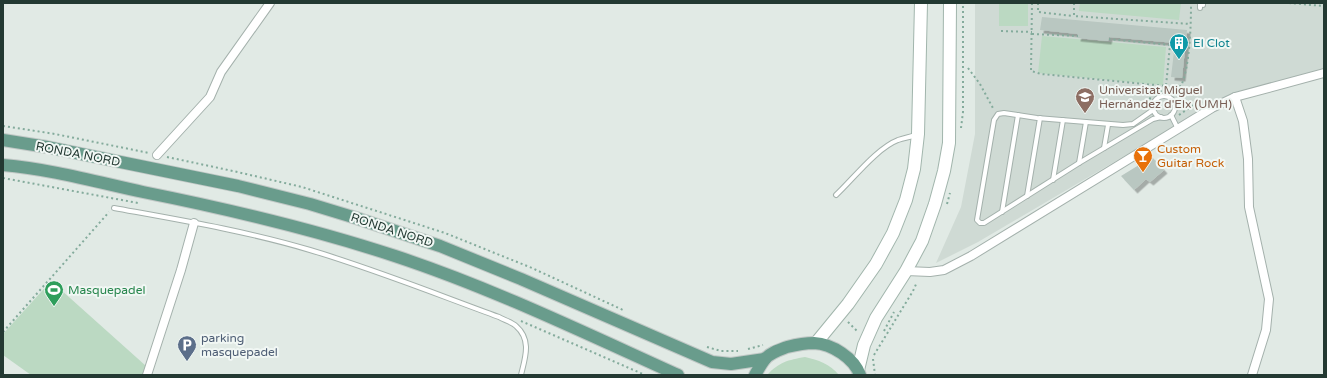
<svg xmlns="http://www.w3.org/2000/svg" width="1327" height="378" viewBox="0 0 1327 378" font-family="'Varela Round',sans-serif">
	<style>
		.built { fill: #cfdad4 }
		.green { fill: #bbd9c2 }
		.building { fill: #b9c7c1; filter: url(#shadow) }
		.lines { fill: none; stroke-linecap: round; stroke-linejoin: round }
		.lane-casing { stroke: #a4b1ac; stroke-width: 6 }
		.street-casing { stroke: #a4b1ac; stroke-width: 10 }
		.secondary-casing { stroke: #a1b5ac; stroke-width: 14 }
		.primary-casing { stroke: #c1c8c6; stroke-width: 14 }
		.path { stroke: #84ab9c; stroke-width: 2; stroke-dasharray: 2 3; stroke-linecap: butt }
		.lane { stroke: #fff; stroke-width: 4 }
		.street { stroke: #fff; stroke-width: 8 }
		.secondary { stroke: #fff; stroke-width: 12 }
		.primary { stroke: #699c8c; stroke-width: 12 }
		.labels { text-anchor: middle; stroke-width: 4; stroke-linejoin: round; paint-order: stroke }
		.culture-label { font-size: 12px; fill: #0d838f; stroke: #f1f7f4; text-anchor: start }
		.education-label { font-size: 12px; fill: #785e54; stroke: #f1f7f4; text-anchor: start }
		.food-label { font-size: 12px; fill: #c56008; stroke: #f1f7f4; text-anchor: start }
		.street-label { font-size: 12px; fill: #233932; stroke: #f1f7f4 }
		.leisure-label { font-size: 12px; fill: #27864d; stroke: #f1f7f4; text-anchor: start }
		.service-label { font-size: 12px; fill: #4e5e75; stroke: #f1f7f4; text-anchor: start }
	</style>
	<defs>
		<filter id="shadow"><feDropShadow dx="3.5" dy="3.5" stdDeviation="0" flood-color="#0004"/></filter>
	</defs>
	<rect width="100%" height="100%" fill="#e1eae5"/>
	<polygon class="built" points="975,3 1324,3 1324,69 1228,95 978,242 936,263 961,207 975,134"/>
	<g class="green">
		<rect x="999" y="3" width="29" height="23"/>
		<polygon points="1080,3 1181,3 1179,20 1079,11"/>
		<polygon points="1042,36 1166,47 1163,85 1038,73"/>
		<polygon points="51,281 146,366 143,375 31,375 3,355 3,334"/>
		<path d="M805,357C818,360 830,364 839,375H767C779,362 788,360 805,357Z"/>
	</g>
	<g class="building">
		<polygon points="1042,17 1187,30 1182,78 1171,77 1175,43 1109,37 1108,41 1077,38 1078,34 1040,30"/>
		<polygon points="1152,157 1164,170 1150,182 1146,179 1134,190 1121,176"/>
	</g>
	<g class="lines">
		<defs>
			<g id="lane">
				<polyline points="1203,5 1203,3"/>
				<polyline points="1200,8 1200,3"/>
				<circle cx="1164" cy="107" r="11"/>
				<polyline points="1153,110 1133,124 1123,125 1037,118 1004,113 998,114 994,120 977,220 980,223 984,223 1079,163 1153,119 1161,117"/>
				<polyline points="1171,115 1178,129"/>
				<polyline points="1104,148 1108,125"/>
				<polyline points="1079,163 1086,122"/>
				<polyline points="1053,180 1063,120"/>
				<path d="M836,195C853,179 877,148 898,140C904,138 910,137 916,135"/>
				<polyline points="1027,196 1040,118"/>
				<path d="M114,208C180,220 246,231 310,250C374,269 436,294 499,317C504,320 512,322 516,326C532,340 525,358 521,375"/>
				<polyline points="1002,212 1018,115"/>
			</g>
			<g id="street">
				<polyline points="1235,97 1243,121 1248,159 1249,207 1269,299 1266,330 1252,375"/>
				<polyline points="157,155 210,97 221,72 270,3"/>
				<polyline points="906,271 930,272 944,270 971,256 1212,108 1235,97 1324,73"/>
				<polyline points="147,375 181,270 194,223"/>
			</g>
			<g id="secondary">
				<polyline points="816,343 848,304 876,264 893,233 906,200 914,169 918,134 921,3"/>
				<polyline points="858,370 864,345 876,318 906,271 922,241 935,204 944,171 949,143 950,3"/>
			</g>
			<g id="primary">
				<polyline points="3,140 47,147 238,186 310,204 356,218 440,246 521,279 712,362 731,364 765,359"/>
				<path d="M3,165C50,169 97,182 143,192C228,209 313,229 395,256C492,288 585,333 678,375"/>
				<path d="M755,375C758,370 761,364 765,359C770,353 779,350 787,347C795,345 805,343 814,343C832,344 854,358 860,375"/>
			</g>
		</defs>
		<use href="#lane" class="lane-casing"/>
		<use href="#street" class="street-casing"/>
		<use href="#secondary" class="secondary-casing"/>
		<use href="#primary" class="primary-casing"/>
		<g class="path">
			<polyline points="1032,3 1031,71 1041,74 1166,86 1170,45 1109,39"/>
			<polyline points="1038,3 1038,12 1073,16"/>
			<polyline points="1074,3 1074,16 1190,24"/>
			<polyline points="1289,3 1324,6"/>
			<polyline points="1001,31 1032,32"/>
			<polyline points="1032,34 1078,36"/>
			<polyline points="968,68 980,84 994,110"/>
			<path d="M1148,104L1152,93C1157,91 1160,92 1165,91C1171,91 1176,88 1181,86C1190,66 1191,25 1191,3"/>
			<polyline points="1179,115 1195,104 1207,100"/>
			<polyline points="3,126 55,134 149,153"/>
			<polyline points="961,128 963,112 963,3"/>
			<polyline points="167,157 233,171 302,187 445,233 532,268 623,310"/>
			<polyline points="3,178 138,203"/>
			<polyline points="947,204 950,193"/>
			<polyline points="521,321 645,375"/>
			<polyline points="848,322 858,332"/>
			<polyline points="884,331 894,312"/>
			<polyline points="3,332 109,212"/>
			<polyline points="707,347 721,351 738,351"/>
			<polyline points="748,349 763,345"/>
			<polyline points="874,355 913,291 917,282"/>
			<polyline points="873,359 875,375"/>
		</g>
		<use href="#lane" class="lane"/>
		<use href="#street" class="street"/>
		<use href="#secondary" class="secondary"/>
		<use href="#primary" class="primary"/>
	</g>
	<defs>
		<symbol id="building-pin" viewBox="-11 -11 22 30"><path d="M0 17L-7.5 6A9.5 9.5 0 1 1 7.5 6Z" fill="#0f9aa8" stroke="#f1f7f4"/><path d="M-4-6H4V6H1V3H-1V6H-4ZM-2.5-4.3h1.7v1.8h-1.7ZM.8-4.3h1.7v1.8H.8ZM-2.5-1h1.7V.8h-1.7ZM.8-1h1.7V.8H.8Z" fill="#fff"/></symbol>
		<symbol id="university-pin" viewBox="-11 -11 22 30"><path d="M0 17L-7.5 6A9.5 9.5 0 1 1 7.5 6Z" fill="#8d6e63" stroke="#f1f7f4"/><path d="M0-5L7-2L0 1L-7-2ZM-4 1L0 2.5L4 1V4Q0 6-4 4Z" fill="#fff"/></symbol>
		<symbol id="bar-pin" viewBox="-11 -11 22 30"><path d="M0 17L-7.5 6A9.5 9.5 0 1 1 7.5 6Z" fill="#e8710a" stroke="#f1f7f4"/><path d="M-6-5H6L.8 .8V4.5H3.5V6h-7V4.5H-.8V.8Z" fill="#fff"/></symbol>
		<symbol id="stadium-pin" viewBox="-11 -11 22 30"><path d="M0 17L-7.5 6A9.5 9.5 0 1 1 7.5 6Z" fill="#2e9e5b" stroke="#f1f7f4"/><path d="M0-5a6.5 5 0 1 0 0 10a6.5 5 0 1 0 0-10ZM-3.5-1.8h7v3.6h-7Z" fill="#fff"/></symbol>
		<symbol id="parking-pin" viewBox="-11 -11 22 30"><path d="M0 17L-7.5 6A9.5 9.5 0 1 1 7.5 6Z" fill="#5c6f8a" stroke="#f1f7f4"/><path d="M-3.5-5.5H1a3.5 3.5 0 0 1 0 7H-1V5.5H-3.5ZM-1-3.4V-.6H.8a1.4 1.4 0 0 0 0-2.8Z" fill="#fff"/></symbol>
	</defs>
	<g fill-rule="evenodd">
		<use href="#building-pin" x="1168" y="32" width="22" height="30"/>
		<use href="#university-pin" x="1074" y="86" width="22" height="30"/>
		<use href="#bar-pin" x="1132" y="145" width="22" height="30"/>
		<use href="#stadium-pin" x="43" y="279" width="22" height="30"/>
		<use href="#parking-pin" x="176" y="334" width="22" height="30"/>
	</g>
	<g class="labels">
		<g class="culture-label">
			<text x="1193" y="47">El Clot</text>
		</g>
		<g class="education-label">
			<text x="1099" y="94">Universitat Miguel<tspan x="1099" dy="14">Hernández d'Elx (UMH)</tspan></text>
		</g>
		<g class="food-label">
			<text x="1157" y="153">Custom<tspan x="1157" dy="14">Guitar Rock</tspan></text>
		</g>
		<g class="street-label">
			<text transform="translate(78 154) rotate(11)" y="4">RONDA NORD</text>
			<text transform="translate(392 230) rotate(18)" y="4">RONDA NORD</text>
		</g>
		<g class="leisure-label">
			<text x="68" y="294">Masquepadel</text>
		</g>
		<g class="service-label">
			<text x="201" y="342">parking<tspan x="201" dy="14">masquepadel</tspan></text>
		</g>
	</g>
	<rect width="1327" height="378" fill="none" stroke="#233932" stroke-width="8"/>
</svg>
